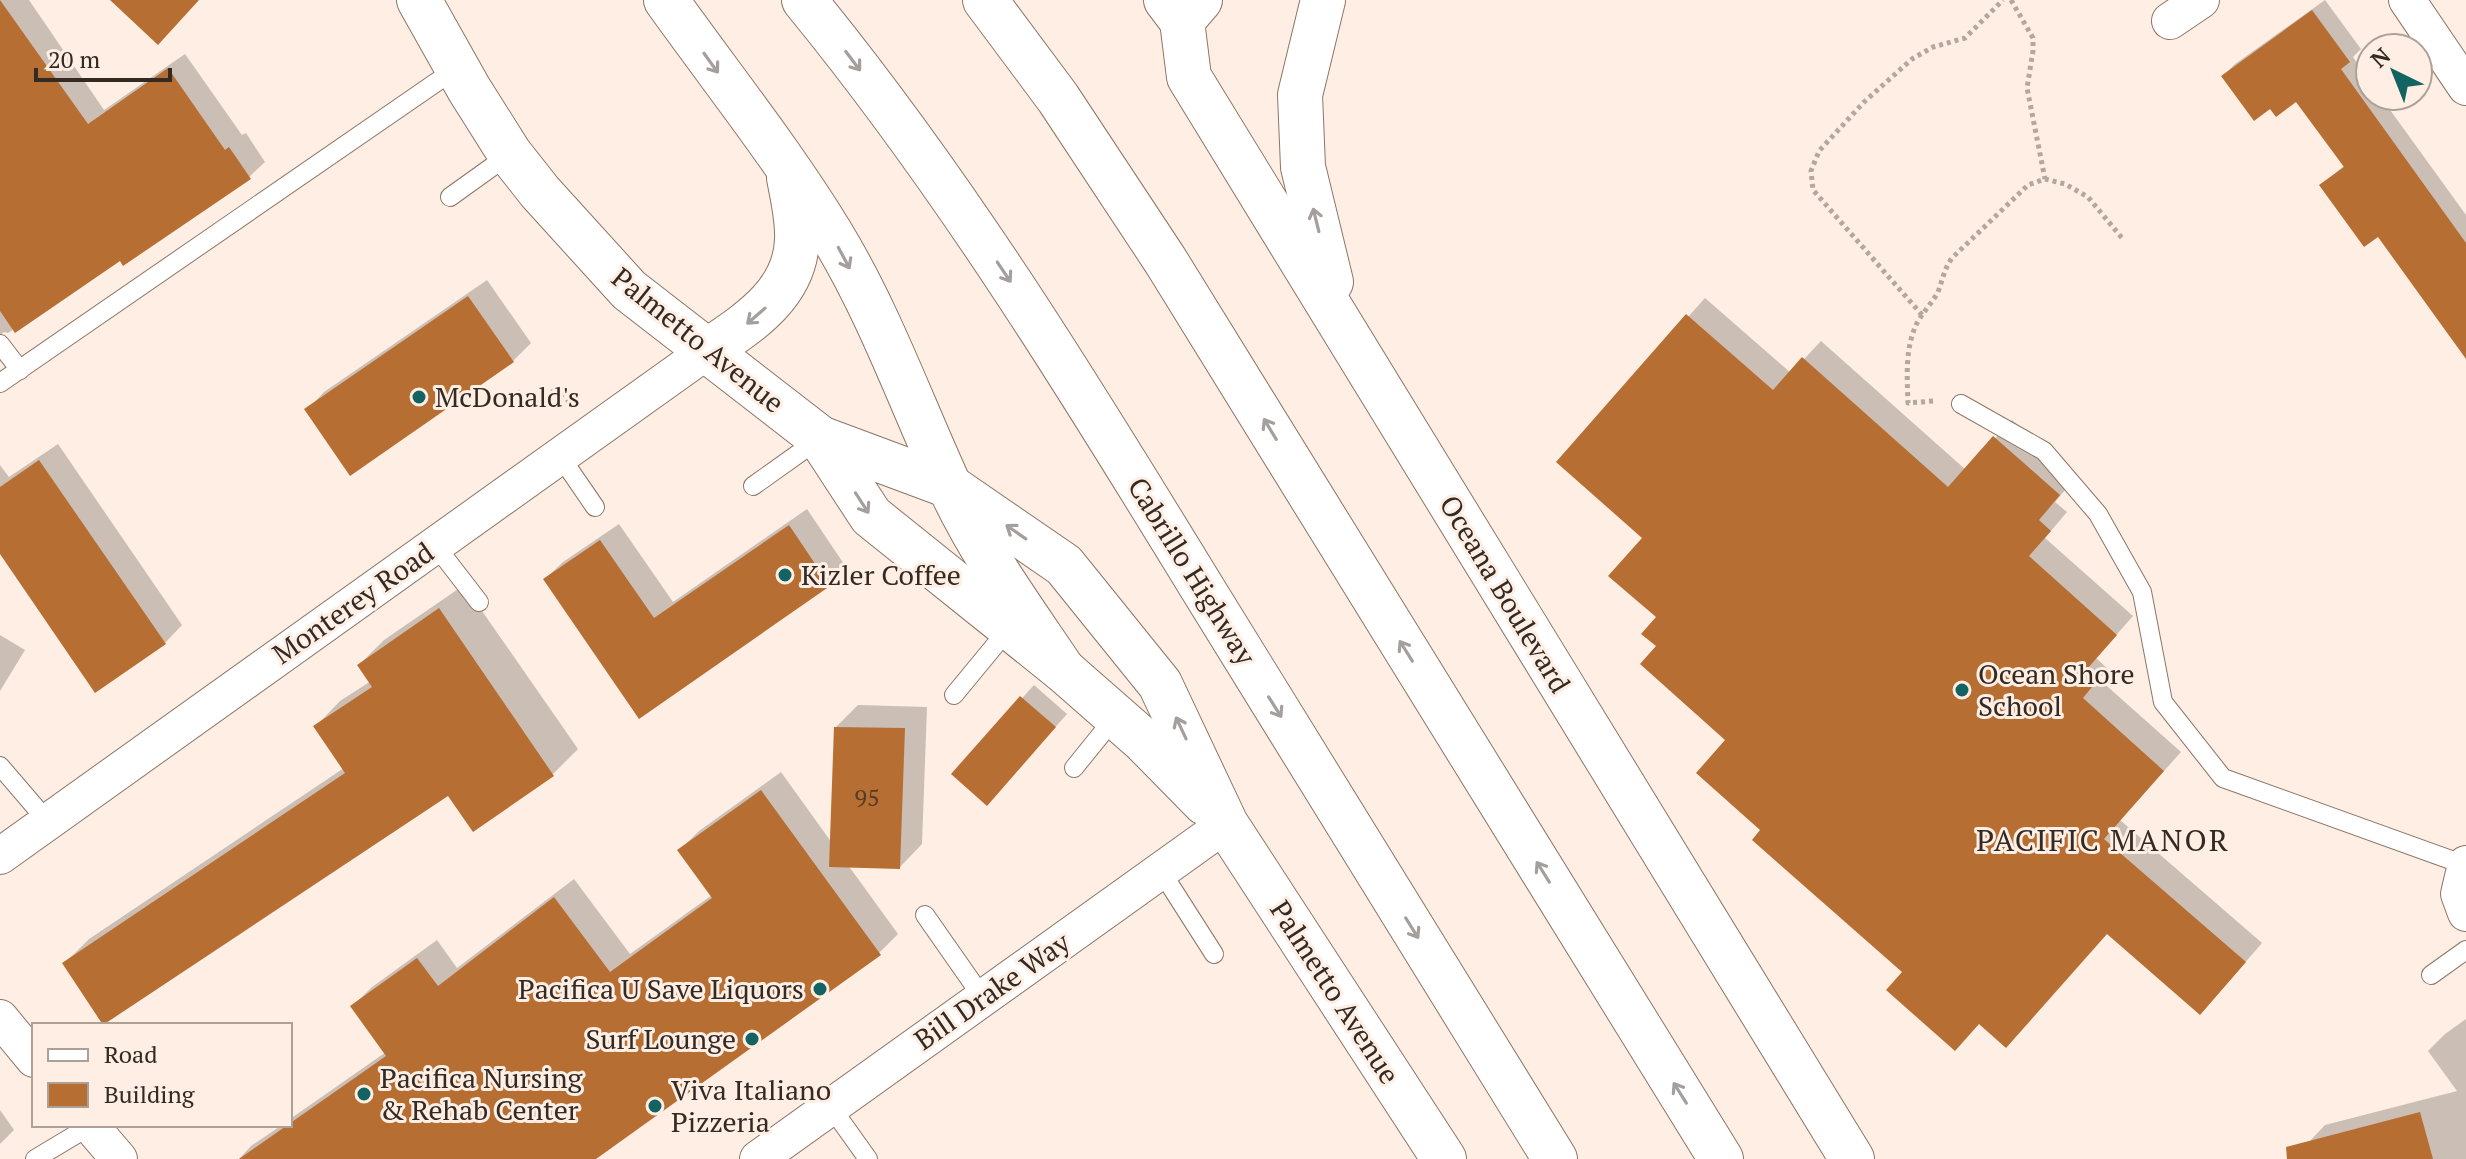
<svg xmlns="http://www.w3.org/2000/svg" width="2466" height="1159" viewBox="0 0 2466 1159" font-family="'PT Serif',serif">
	<style>
		.shadow { fill: #0003 }
		.building { fill: #b76e33 }
		.lines { fill: none; stroke-linecap: round; stroke-linejoin: round }
		.lane-casing { stroke: #8c7666; stroke-width: 20 }
		.street-casing { stroke: #8c7666; stroke-width: 38 }
		.secondary-casing { stroke: #8c7666; stroke-width: 46 }
		.highway-casing { stroke: #8c7666; stroke-width: 46 }
		.path { stroke: #b4a79d; stroke-width: 5; stroke-dasharray: 4 4; stroke-linecap: butt }
		.lane { stroke: #fff; stroke-width: 18 }
		.street { stroke: #fff; stroke-width: 36 }
		.secondary { stroke: #fff; stroke-width: 44 }
		.highway { stroke: #fff; stroke-width: 44 }
		.oneway { stroke: #a49f9c }
		.poi-dot { fill: #136362; stroke: #feeee3; stroke-width: 3 }
		.labels { text-anchor: middle; stroke-width: 6; stroke-linejoin: round; paint-order: stroke }
		.number-label { font-size: 24px; fill: #553b28 }
		.street-label { font-size: 28px; fill: #342a24; stroke: #feeee3 }
		.poi-label { font-size: 28px; fill: #342a24; stroke: #feeee3; text-anchor: start }
		.neighbourhood-label { font-size: 30px; letter-spacing: 2px; fill: #342a24; stroke: #feeee3 }
	</style>
	<rect width="100%" height="100%" fill="#feeee3"/>
	<g class="shadow">
		<polygon points="0,0 29,0 104,110 185,54 242,135 246,133 265,162 249,177 8,333 4,332 0,335"/>
		<polygon points="2325,0 2361,49 2353,57 2370,81 2370,96 2380,96 2466,215 2466,355 2378,234 2321,185 2345,165 2296,99 2271,107 2223,76 2235,64"/>
		<polygon points="487,280 531,343 513,361 307,410 324,392"/>
		<polygon points="1705,298 1791,373 1821,341 1966,470 2012,420 2076,477 2055,502 2067,512 2045,538 2133,616 2096,658 2108,669 2099,679 2181,752 2120,820 2262,943 2217,995 2108,933 1980,1022 1905,972 1763,830 1728,739 1659,646 1658,617 1645,537 1558,462"/>
		<polygon points="58,444 182,625 165,643 0,550 0,465 9,477"/>
		<polygon points="807,509 846,567 829,584 639,716 545,579 563,562 619,524 673,602"/>
		<polygon points="464,585 578,749 553,774 473,830 448,793 64,964 89,939 344,768 316,726 340,701 371,681 359,665 384,640"/>
		<polygon points="0,635 25,650 0,691"/>
		<polygon points="1034,685 1067,714 999,791 954,774"/>
		<polygon points="858,705 927,707 922,844 900,867 848,865 898,934 879,953 592,1159 239,1159 251,1146 282,1125 290,1125 290,1119 386,1052 353,1006 372,987 437,940 457,968 574,879 630,954 712,895 680,850 699,831 781,772 832,843 836,727"/>
		<polygon points="2466,1019 2466,1159 2313,1159 2309,1142 2325,1125 2457,1091 2428,1051 2445,1034"/>
		<polygon points="0,1110 14,1130 0,1144"/>
	</g>
	<g class="building">
		<polygon points="0,0 88,124 168,68 225,150 229,147 251,179 123,266 120,261 15,333 0,311"/>
		<polygon points="110,0 199,0 158,45"/>
		<polygon points="2312,10 2350,62 2341,69 2466,243 2466,359 2378,237 2364,247 2319,185 2344,167 2296,102 2276,117 2270,109 2254,121 2221,76"/>
		<polygon points="468,296 514,362 350,476 304,409"/>
		<polygon points="1686,314 1773,390 1802,357 1948,487 1993,436 2060,495 2039,520 2051,531 2029,556 2117,635 2080,677 2092,687 2083,698 2164,771 2104,839 2246,962 2200,1015 2107,934 2006,1048 1979,1024 1955,1051 1886,990 1902,972 1752,840 1760,830 1696,773 1725,740 1640,664 1656,646 1641,634 1656,617 1608,576 1642,538 1556,462"/>
		<polygon points="39,460 166,644 95,693 0,554 0,487"/>
		<polygon points="789,525 830,586 639,719 543,579 600,540 654,618"/>
		<polygon points="439,608 554,776 473,832 448,796 103,1025 62,963 345,773 313,726 372,687 357,665"/>
		<polygon points="1020,696 1056,727 987,806 951,774"/>
		<polygon points="834,727 905,728 900,869 829,867"/>
		<polygon points="761,790 881,955 596,1159 239,1159 386,1056 350,1006 417,958 438,986 554,897 610,972 712,898 677,850"/>
		<polygon points="2420,1112 2433,1159 2287,1159 2286,1147"/>
	</g>
	<g class="lines">
		<defs>
			<g id="lane">
				<polyline points="450,197 510,154"/>
				<polyline points="0,344 20,370"/>
				<polyline points="0,383 457,68"/>
				<polyline points="1961,404 2044,451 2098,514 2142,592 2163,702 2223,778 2465,865"/>
				<polyline points="560,456 595,507"/>
				<polyline points="753,486 819,439"/>
				<polyline points="435,545 479,602"/>
				<polyline points="954,695 1010,627"/>
				<polyline points="0,766 48,822"/>
				<polyline points="1074,768 1116,716"/>
				<polyline points="1161,871 1214,954"/>
				<polyline points="925,915 983,998"/>
				<polyline points="2431,975 2466,950"/>
				<polyline points="831,1107 868,1159"/>
				<polyline points="35,1159 90,1126"/>
			</g>
			<g id="street">
				<polyline points="2407,0 2466,87"/>
				<polyline points="2170,21 2201,0"/>
				<polyline points="0,856 707,351"/>
				<polyline points="2466,864 2459,894 2466,913"/>
				<polyline points="0,1018 34,1059"/>
				<polyline points="90,1125 119,1159"/>
				<polyline points="758,1159 1226,824"/>
			</g>
			<g id="secondary">
				<polyline points="419,0 469,89 510,154 540,192 629,290 820,438 949,486 1064,565 1160,684 1226,824 1444,1159"/>
				<polyline points="1200,0 1182,21 1189,77 1852,1159"/>
				<polyline points="1323,0 1300,95 1303,167 1331,282"/>
				<polyline points="820,438 871,516 1063,670 1144,741 1205,803"/>
			</g>
			<g id="highway">
				<path d="M666,0C721,77 781,152 830,232C879,312 910,400 949,485C979,551 1023,610 1063,670"/>
				<path d="M804,0C954,183 1078,385 1201,586C1319,777 1437,968 1555,1159"/>
				<polyline points="985,0 1058,98 1165,260 1721,1159"/>
				<polyline points="1166,0 1182,21"/>
				<path d="M707,351C747,324 795,295 797,240C798,220 793,198 789,178"/>
			</g>
		</defs>
		<use href="#lane" class="lane-casing"/>
		<use href="#street" class="street-casing"/>
		<use href="#secondary" class="secondary-casing"/>
		<use href="#highway" class="highway-casing"/>
		<g class="path">
			<polyline points="2011,0 2033,38 2033,51 2027,88 2045,179"/>
			<polyline points="1922,315 1813,190 1811,171 1819,151 1864,102 1912,59 1933,47 1965,38 2003,0"/>
			<polyline points="517,391 530,408 559,387 569,402"/>
			<path d="M1933,401L1908,403C1907,375 1905,348 1917,323C1923,312 1932,303 1938,292C1943,279 1944,269 1952,258L2028,185L2045,179L2065,184L2088,197L2122,238"/>
		</g>
		<use href="#lane" class="lane"/>
		<use href="#street" class="street"/>
		<use href="#secondary" class="secondary"/>
		<use href="#highway" class="highway"/>
	</g>
	<defs><path id="oneway-shaft" d="M-6 0H5M1.5-3L5.5 0L1.5 3" fill="none" stroke-width="1.6" stroke-linecap="round" stroke-linejoin="round" transform="scale(2)"/></defs>
	<g class="oneway">
		<use href="#oneway-shaft" transform="translate(853 61) rotate(53)"/>
		<use href="#oneway-shaft" transform="translate(711 63) rotate(54)"/>
		<use href="#oneway-shaft" transform="translate(1316 220) rotate(-104)"/>
		<use href="#oneway-shaft" transform="translate(844 258) rotate(62)"/>
		<use href="#oneway-shaft" transform="translate(1004 272) rotate(56)"/>
		<use href="#oneway-shaft" transform="translate(756 316) rotate(139)"/>
		<use href="#oneway-shaft" transform="translate(1270 429) rotate(-121)"/>
		<use href="#oneway-shaft" transform="translate(862 503) rotate(57)"/>
		<use href="#oneway-shaft" transform="translate(1016 532) rotate(-145)"/>
		<use href="#oneway-shaft" transform="translate(1406 651) rotate(-122)"/>
		<use href="#oneway-shaft" transform="translate(1275 707) rotate(58)"/>
		<use href="#oneway-shaft" transform="translate(1181 728) rotate(-115)"/>
		<use href="#oneway-shaft" transform="translate(1543 872) rotate(-122)"/>
		<use href="#oneway-shaft" transform="translate(1412 928) rotate(58)"/>
		<use href="#oneway-shaft" transform="translate(1680 1093) rotate(-122)"/>
	</g>
	<g class="poi-dot">
		<circle cx="419" cy="397" r="8"/>
		<circle cx="785" cy="575" r="8"/>
		<circle cx="1962" cy="690" r="8"/>
		<circle cx="820" cy="989" r="8"/>
		<circle cx="752" cy="1039" r="8"/>
		<circle cx="364" cy="1094" r="8"/>
		<circle cx="655" cy="1106" r="8"/>
	</g>
	<g class="labels">
		<g class="number-label">
			<text x="867" y="806">95</text>
		</g>
		<g class="street-label">
			<text transform="translate(698 340) rotate(39)" y="10">Palmetto Avenue</text>
			<text transform="translate(1192 571) rotate(58)" y="10">Cabrillo Highway</text>
			<text transform="translate(1505 594) rotate(59)" y="10">Oceana Boulevard</text>
			<text transform="translate(353 603) rotate(-35)" y="10">Monterey Road</text>
			<text transform="translate(992 991) rotate(-35)" y="10">Bill Drake Way</text>
			<text transform="translate(1335 992) rotate(57)" y="10">Palmetto Avenue</text>
		</g>
		<g class="poi-label">
			<text x="435" y="407">McDonald's</text>
			<text x="801" y="585">Kizler Coffee</text>
			<text x="1978" y="684">Ocean Shore<tspan x="1978" dy="32">School</tspan></text>
			<text x="804" y="999" text-anchor="end">Pacifica U Save Liquors</text>
			<text x="736" y="1049" text-anchor="end">Surf Lounge</text>
			<text x="380" y="1088">Pacifica Nursing<tspan x="380" dy="32">&amp; Rehab Center</tspan></text>
			<text x="671" y="1100">Viva Italiano<tspan x="671" dy="32">Pizzeria</tspan></text>
		</g>
		<g class="neighbourhood-label">
			<text x="2103" y="851">PACIFIC MANOR</text>
		</g>
	</g>
	<rect x="32" y="1023" width="260" height="104" fill="#feeee3" stroke="#ada097" stroke-width="2"/>
	<rect x="48" y="1049" width="40" height="12" fill="#ffffff" stroke="#ada097" stroke-width="2"/>
	<text x="104" y="1063" font-size="24" fill="#342a24">Road</text>
	<rect x="48" y="1083" width="40" height="24" fill="#b76e33" stroke="#ada097" stroke-width="2"/>
	<text x="104" y="1103" font-size="24" fill="#342a24">Building</text>
	<g transform="translate(2394 72) rotate(317)"><circle r="38" fill="#feeee3" stroke="#ada097" stroke-width="2"/>
	<path d="M0-6L14 30L0 20L-14 30Z" fill="#136362"/>
	<text y="-12" font-size="22" font-weight="bold" text-anchor="middle" fill="#342a24">N</text>
	</g>
	<path d="M36 68v12h134v-12" fill="none" stroke="#342a24" stroke-width="4"/>
	<text x="48" y="68" font-size="24" fill="#342a24" stroke="#feeee3" stroke-width="6" paint-order="stroke">20 m</text>
</svg>
